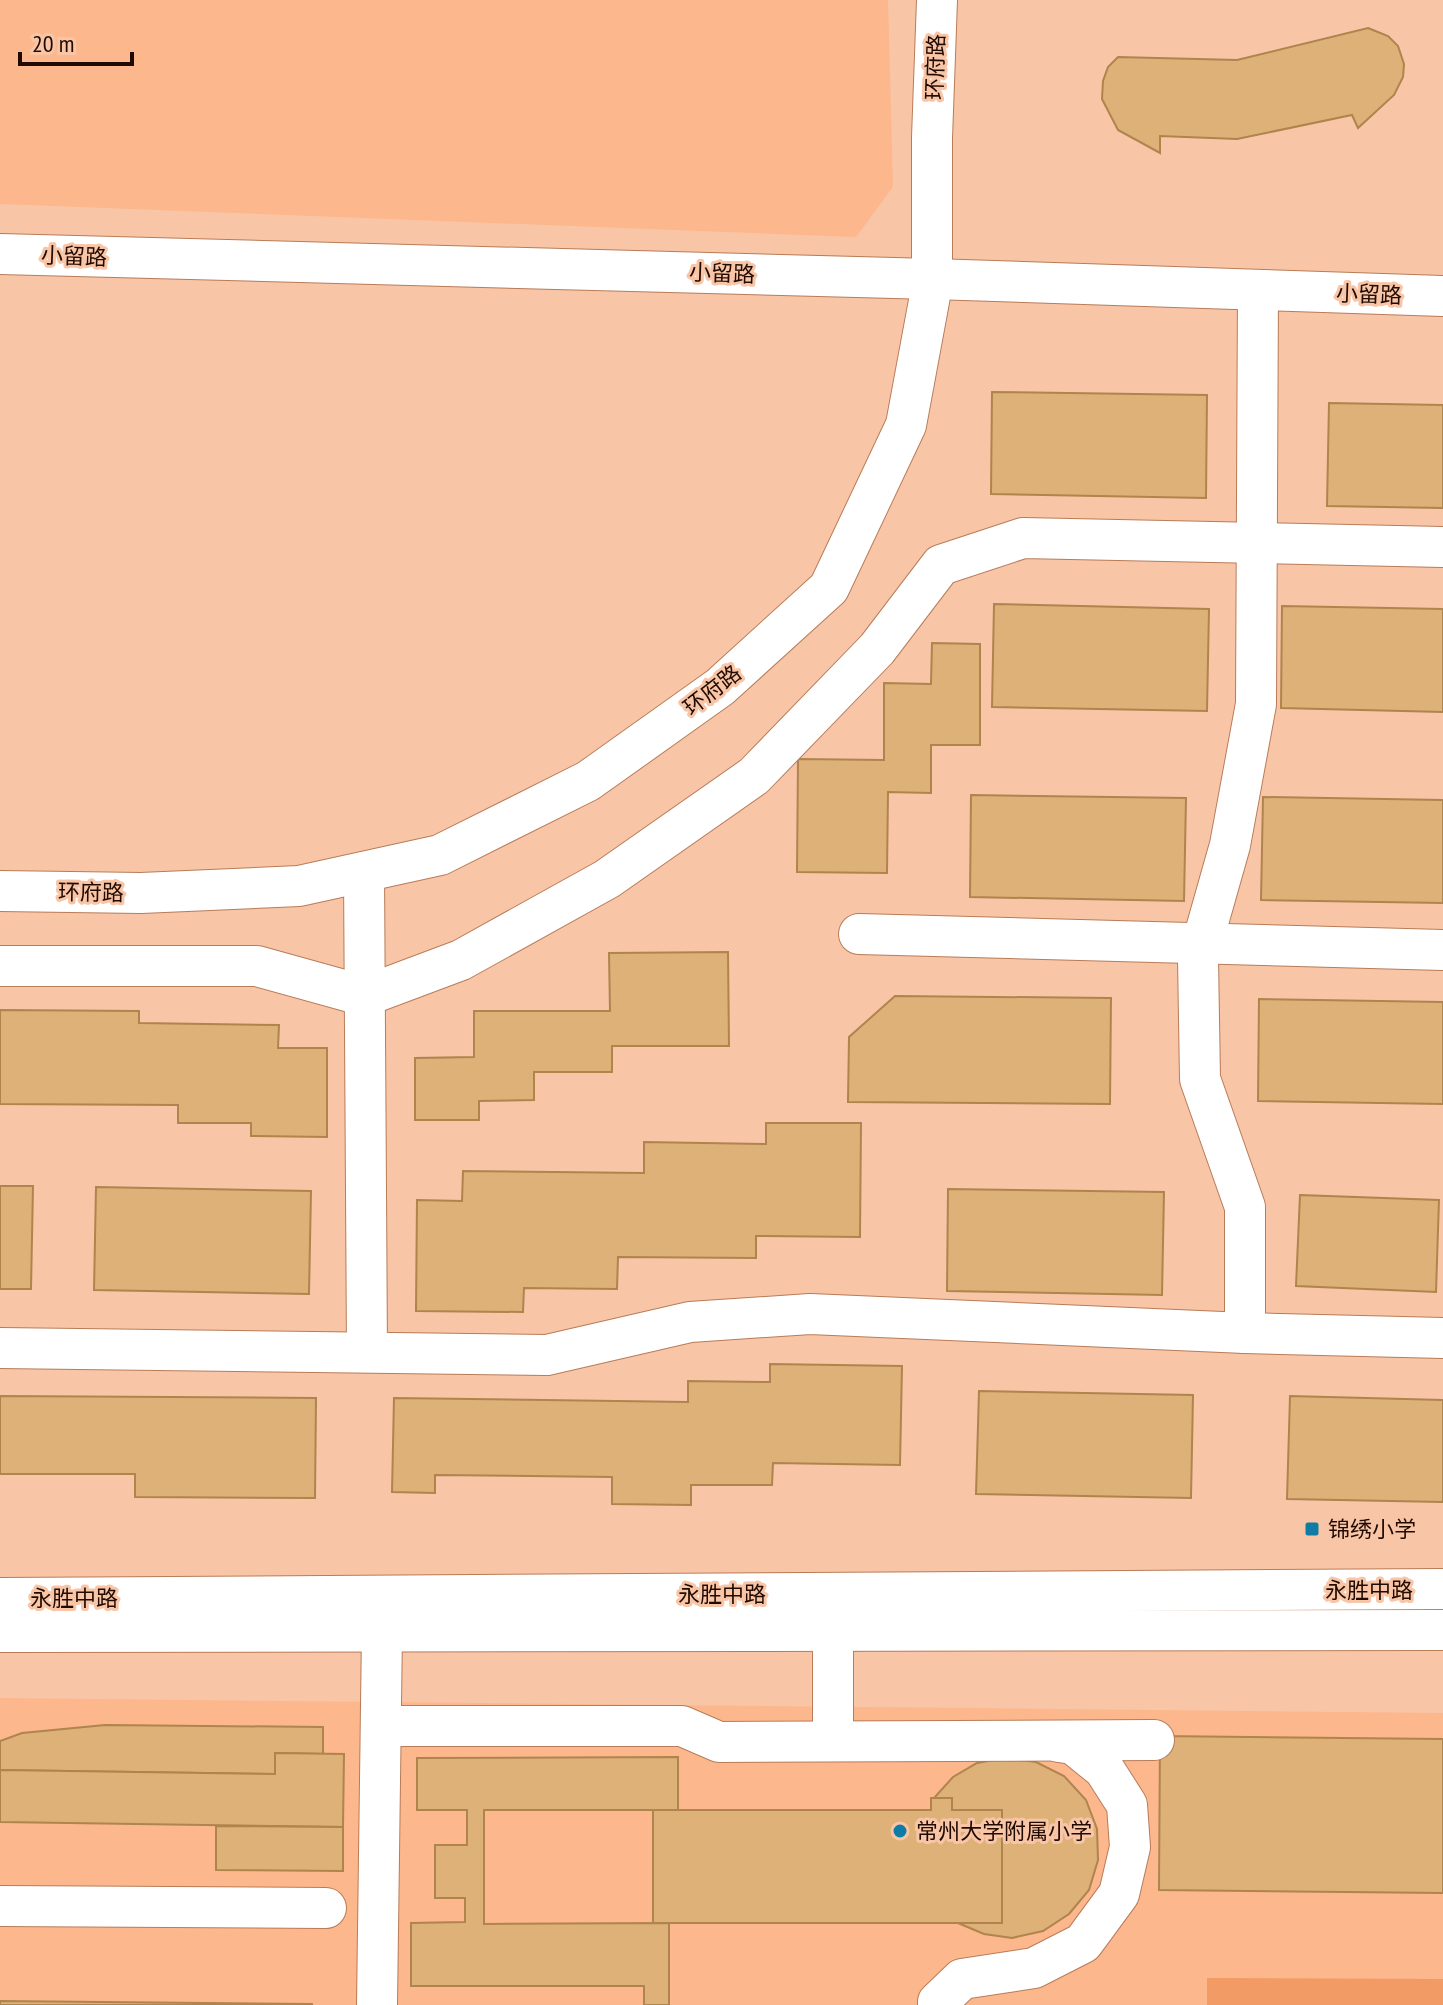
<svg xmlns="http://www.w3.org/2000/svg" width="1443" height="2005" viewBox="0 0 1443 2005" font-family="'PT Sans Narrow','Noto Sans SC',sans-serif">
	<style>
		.built { fill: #fdb78c }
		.green { fill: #f39b64 }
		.building { fill: #deb179; stroke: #af844d; stroke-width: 2 }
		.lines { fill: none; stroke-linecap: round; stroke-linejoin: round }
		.minor-casing { stroke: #b87c58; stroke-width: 42 }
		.minor { stroke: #fff; stroke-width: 40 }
		.poi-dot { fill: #0f7ca5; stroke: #f9c5a7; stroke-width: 3 }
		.labels { text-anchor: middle; stroke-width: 6; stroke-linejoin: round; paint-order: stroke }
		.street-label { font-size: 22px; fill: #210b01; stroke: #f9c5a7 }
		.poi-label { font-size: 22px; fill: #210b01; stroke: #f9c5a7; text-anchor: start }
	</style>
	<rect width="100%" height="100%" fill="#f9c5a7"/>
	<g class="built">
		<polygon points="0,0 888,0 893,187 856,237 0,204"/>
		<polygon points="0,1698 1443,1713 1443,2005 0,2005"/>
	</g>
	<polygon class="green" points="1207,1978 1443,1979 1443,2005 1207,2005"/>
	<g class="building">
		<polygon points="1368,28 1388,36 1398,46 1404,64 1403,77 1394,95 1358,128 1352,115 1237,139 1160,136 1160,153 1118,130 1102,99 1103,81 1108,67 1118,57 1237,60"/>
		<polygon points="992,392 1207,395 1206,498 991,494"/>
		<polygon points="1329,403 1443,405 1443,508 1327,506"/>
		<polygon points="994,604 1209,609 1207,711 992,707"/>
		<polygon points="1282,606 1443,609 1443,712 1281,708"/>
		<polygon points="932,643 980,644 980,745 931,745 931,793 888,792 887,873 797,872 798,759 884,760 884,683 931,684"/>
		<polygon points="971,795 1186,798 1184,901 970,897"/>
		<polygon points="1263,797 1443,800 1443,903 1261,900"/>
		<polygon points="728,952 729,1046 612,1046 612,1072 534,1072 534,1100 479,1101 479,1120 415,1120 415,1058 474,1057 474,1011 610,1011 609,953"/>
		<polygon points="895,996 1111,998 1110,1104 848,1102 849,1037"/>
		<polygon points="1259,999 1443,1002 1443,1104 1258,1101"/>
		<polygon points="0,1010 139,1011 139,1023 279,1025 278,1048 327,1048 327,1137 251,1136 251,1123 178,1123 178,1105 0,1104"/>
		<polygon points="766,1123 861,1123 860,1237 756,1236 756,1258 618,1257 617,1289 524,1288 523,1312 416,1311 417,1200 462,1201 463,1171 644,1173 644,1142 766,1144"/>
		<polygon points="0,1186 33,1186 31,1289 0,1289"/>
		<polygon points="96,1187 311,1191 309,1294 94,1290"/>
		<polygon points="948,1189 1164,1192 1162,1295 947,1291"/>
		<polygon points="1300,1195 1439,1200 1436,1292 1296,1286"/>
		<polygon points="770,1364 902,1366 900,1465 773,1463 772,1485 691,1485 691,1505 612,1504 612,1477 435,1475 435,1493 392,1492 394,1398 688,1402 688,1381 770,1382"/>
		<polygon points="979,1391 1193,1395 1191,1498 976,1494"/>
		<polygon points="0,1396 316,1398 315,1498 135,1497 135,1474 0,1474"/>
		<polygon points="1290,1396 1443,1400 1443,1502 1287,1499"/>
		<polygon points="105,1725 323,1727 323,1754 275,1753 275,1774 0,1770 0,1741 22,1733"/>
		<polygon points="1160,1736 1443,1739 1443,1893 1159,1890"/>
		<polygon points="275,1753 344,1754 343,1827 0,1822 0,1770 275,1774"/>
		<polygon points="678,1757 678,1810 484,1810 484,1924 669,1923 669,2005 644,2005 644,1986 411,1986 411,1923 465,1922 465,1898 435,1898 435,1845 467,1845 467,1810 417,1810 417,1758"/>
		<polygon points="1005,1758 1036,1762 1064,1776 1086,1800 1097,1829 1098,1860 1089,1890 1069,1914 1043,1931 1012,1938 984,1934 958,1923 1002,1923 1002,1810 952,1810 952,1798 934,1798 953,1777 977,1763"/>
		<polygon points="931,1798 952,1798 952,1810 1002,1810 1002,1923 653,1923 653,1810 931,1810"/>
		<polygon points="216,1826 343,1827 343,1871 216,1870"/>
		<polygon points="0,2001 312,2004 312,2005 0,2005"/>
	</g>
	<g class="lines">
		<defs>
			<g id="minor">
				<polyline points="0,254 932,279 1443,296"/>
				<polyline points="364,872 367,1352"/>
				<polyline points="0,891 141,893 299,886 440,855 588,781 720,687 829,588 906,425 932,285 932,138 937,0"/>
				<polyline points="859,934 1443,950"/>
				<polyline points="0,966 257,966 365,996 461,960 607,879 754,776 877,649 941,565 1023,538 1443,547"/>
				<polyline points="1245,1333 1245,1207 1200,1079 1198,958 1230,845 1256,704 1258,290"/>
				<polyline points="0,1348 547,1355 690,1322 810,1314 1245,1333 1443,1338"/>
				<polyline points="0,1598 1443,1589"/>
				<polyline points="833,1605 833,1741"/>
				<polyline points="0,1632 1443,1630"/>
				<polyline points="381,1726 682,1726 719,1742 1154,1740"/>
				<polyline points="0,1906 326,1908"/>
				<polyline points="377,2005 382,1631"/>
				<polyline points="938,2005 938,2002 962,1979 1034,1968 1083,1943 1119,1894 1130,1847 1127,1805 1104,1769 1073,1744 1059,1742"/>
			</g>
		</defs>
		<use href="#minor" class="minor-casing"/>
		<use href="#minor" class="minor"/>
	</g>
	<g class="poi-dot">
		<rect x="1304" y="1521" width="16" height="16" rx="4"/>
		<circle cx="900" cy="1831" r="8"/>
	</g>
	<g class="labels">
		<g class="street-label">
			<text transform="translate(935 67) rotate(-88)" y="8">环府路</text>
			<text transform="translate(74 256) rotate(2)" y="8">小留路</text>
			<text transform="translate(722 273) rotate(2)" y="8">小留路</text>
			<text transform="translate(1369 294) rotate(2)" y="8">小留路</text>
			<text transform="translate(712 690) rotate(-38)" y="8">环府路</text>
			<text transform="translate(91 892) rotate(1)" y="8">环府路</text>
			<text x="1369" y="1598">永胜中路</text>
			<text x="722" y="1602">永胜中路</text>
			<text x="74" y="1606">永胜中路</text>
		</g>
		<g class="poi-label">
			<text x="1328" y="1537">锦绣小学</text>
			<text x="916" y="1839">常州大学附属小学</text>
		</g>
	</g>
	<path d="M20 52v12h112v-12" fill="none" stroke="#210b01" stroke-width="4"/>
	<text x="32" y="52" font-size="24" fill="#210b01" stroke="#f9c5a7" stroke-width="6" paint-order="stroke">20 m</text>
</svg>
